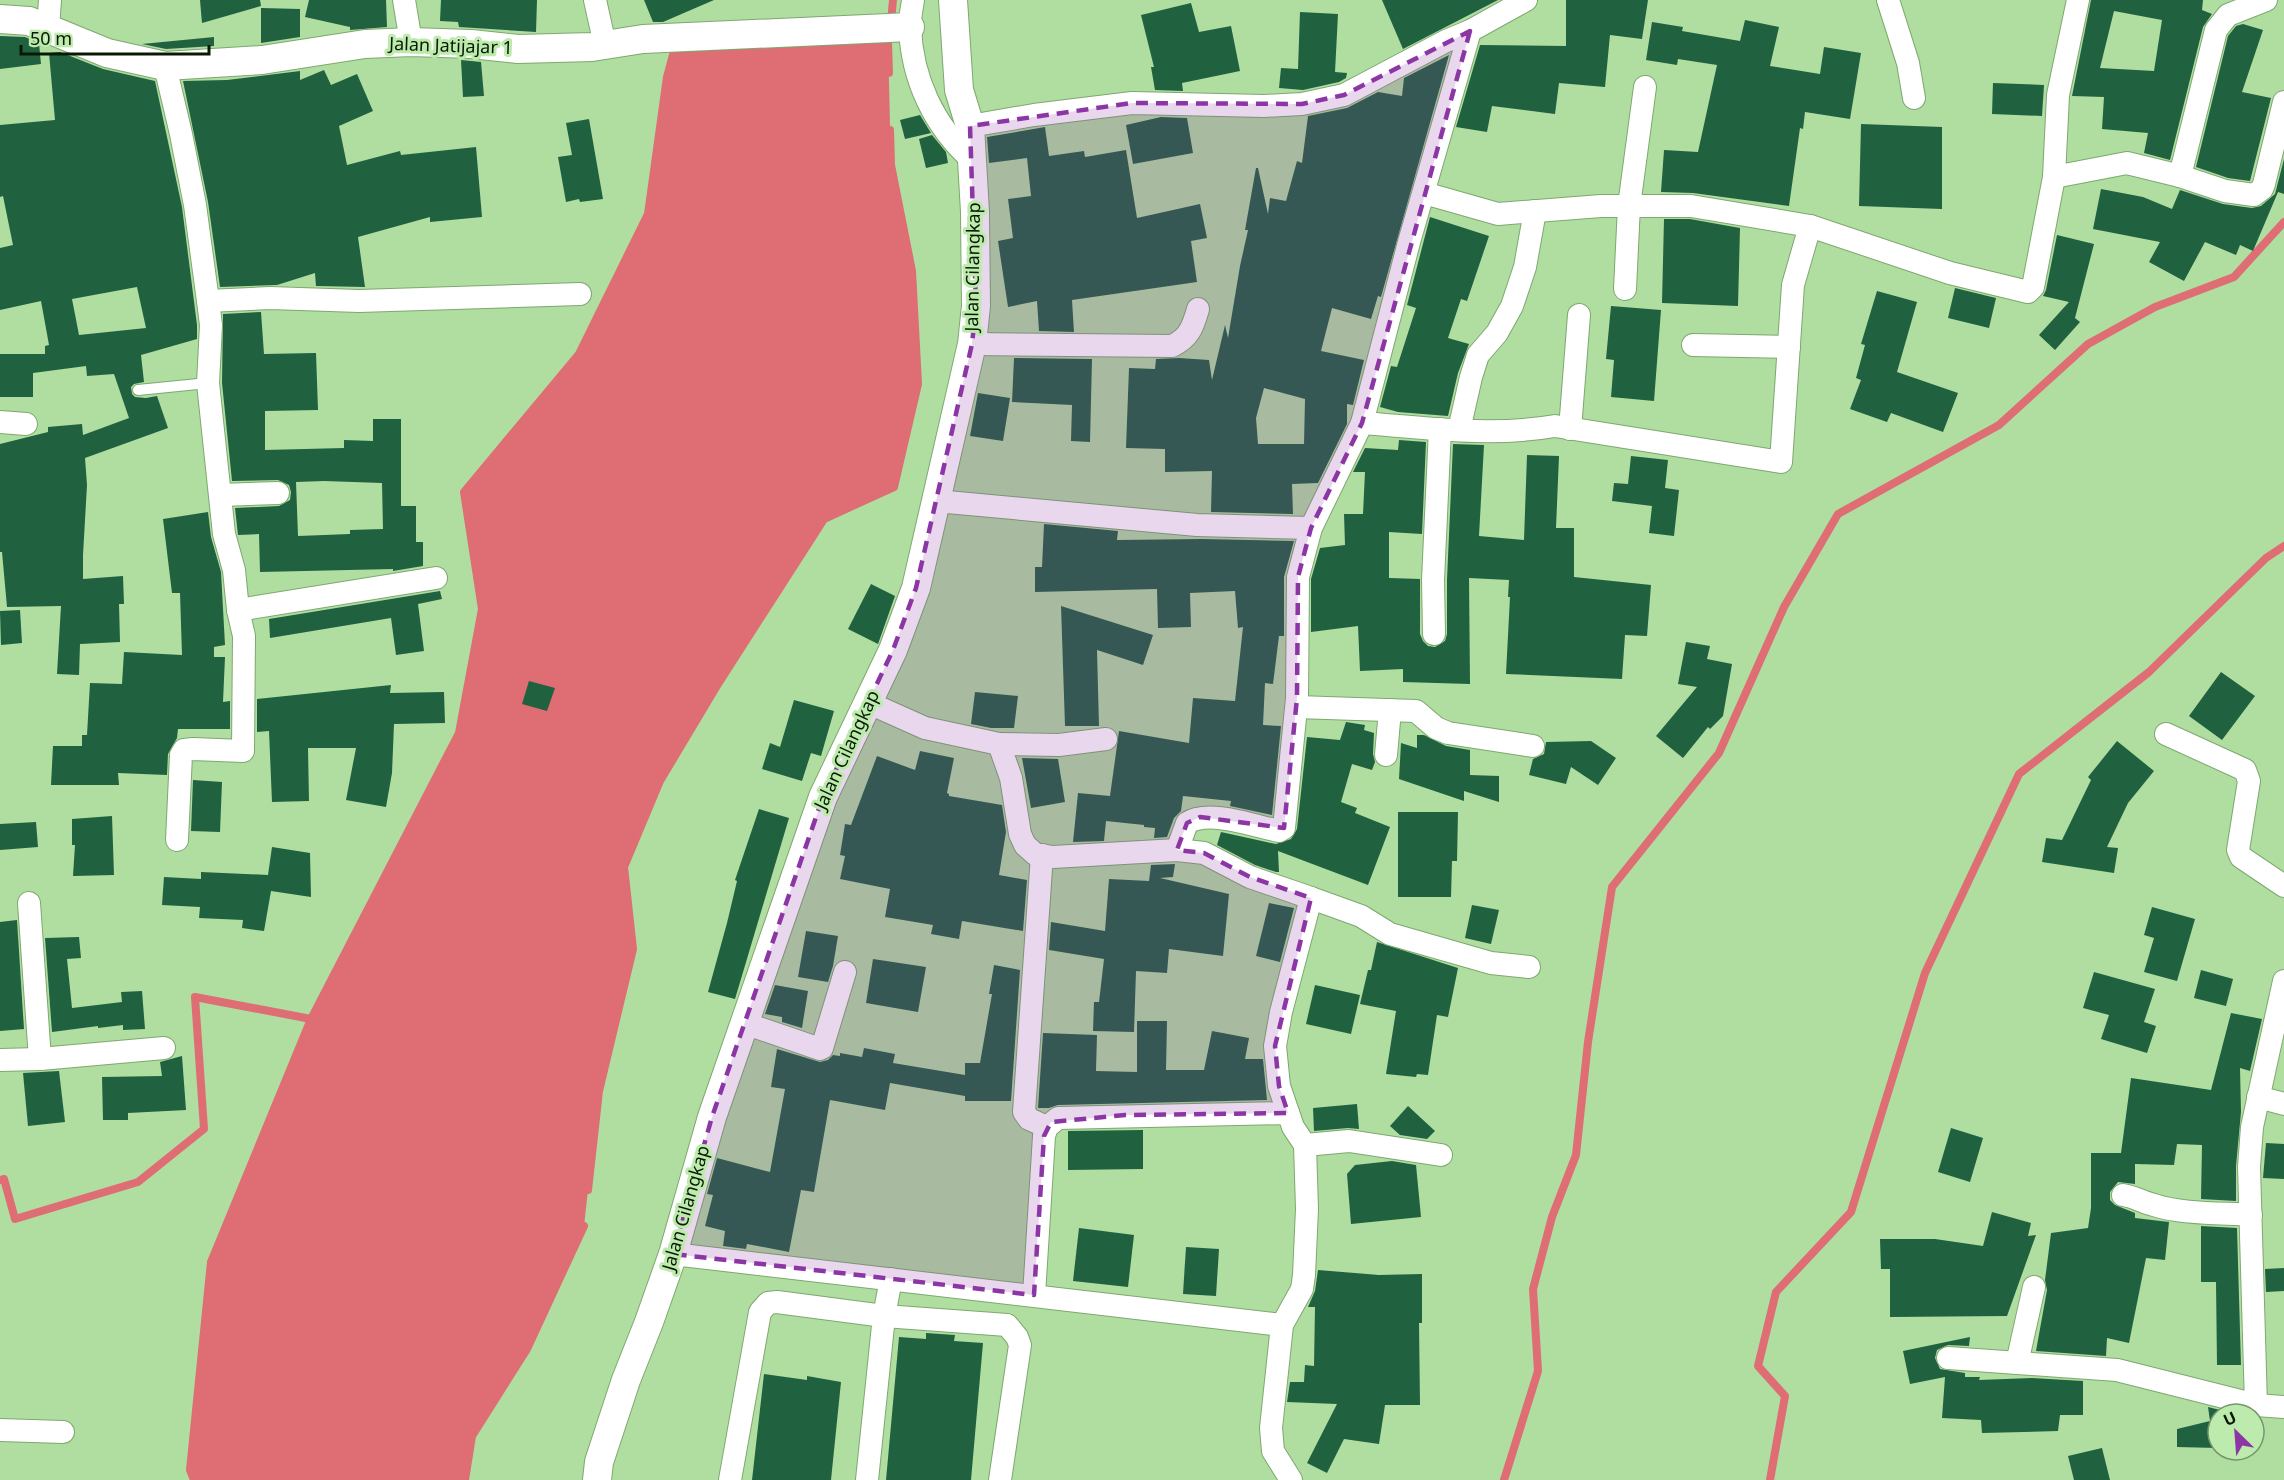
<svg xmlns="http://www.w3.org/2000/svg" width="2284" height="1480" viewBox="0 0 2284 1480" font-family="'Noto Sans',sans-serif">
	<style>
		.water { fill: #df6d74 }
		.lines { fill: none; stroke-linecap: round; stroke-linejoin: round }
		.stream { stroke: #df6d74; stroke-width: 8 }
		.building { fill: #206140; fill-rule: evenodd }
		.service-casing { stroke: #7ea86f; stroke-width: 12 }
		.minor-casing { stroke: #7ea86f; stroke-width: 24 }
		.tertiary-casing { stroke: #7ea86f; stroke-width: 30 }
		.service { stroke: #fff; stroke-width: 10 }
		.minor { stroke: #fff; stroke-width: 22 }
		.tertiary { stroke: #fff; stroke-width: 28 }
		.marked { fill: #8b36a4; fill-opacity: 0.2; stroke: #8b36a4; stroke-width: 4.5; stroke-dasharray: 12 8; stroke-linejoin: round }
		.labels { text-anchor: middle; stroke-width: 6; stroke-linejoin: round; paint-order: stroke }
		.street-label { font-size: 18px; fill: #091a04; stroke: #bdeaad }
	</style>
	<rect width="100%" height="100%" fill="#b0dda0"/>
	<polygon class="water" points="888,42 891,165 912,271 918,384 894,487 824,519 718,684 660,781 624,867 633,949 599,1091 584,1226 527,1349 472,1436 465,1480 194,1480 190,1470 211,1262 311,1019 459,733 482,609 464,492 579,354 648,214 667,77 674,51"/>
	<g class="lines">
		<g class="stream">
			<polyline points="891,22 893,0"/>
			<polyline points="888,43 889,73"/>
			<polyline points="0,1180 4,1179 15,1219 138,1182 204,1129 195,997 311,1019"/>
			<polyline points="588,1190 599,1091 633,949 624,867 660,781 718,684 824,519 894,487 918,384 912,271 891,165 890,130"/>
			<polyline points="194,1480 190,1470 211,1262 311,1019 459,733 482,609 464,492 579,354 648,214 667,77 674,51 681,49"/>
			<polyline points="465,1480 472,1436 527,1349 584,1226"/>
			<polyline points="1504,1480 1538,1371 1533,1289 1552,1217 1576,1155 1588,1042 1612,887 1719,753 1784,607 1838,514 1999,425 2088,344 2155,307 2234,277 2284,222"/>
			<polyline points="1770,1480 1785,1396 1758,1366 1776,1292 1851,1212 1925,973 2019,774 2149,672 2266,558 2284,546"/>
		</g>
	</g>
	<g class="building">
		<polygon points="200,0 260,0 261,6 202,23"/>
		<polygon points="309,0 386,0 387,27 350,30 350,27 305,17"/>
		<polygon points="441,0 537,0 536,32 459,27 458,22 440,21"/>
		<polygon points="644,0 714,0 663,22 653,22"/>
		<polygon points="1382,0 1498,0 1403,49"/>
		<polygon points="1566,0 1648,0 1642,39 1610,35 1605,87 1559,83 1555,114 1492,106 1487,132 1456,127 1480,45 1566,46"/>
		<path d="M2091,0H2203L2202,10L2212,14L2203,27L2170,160L2144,153L2148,133L2102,129L2104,97L2072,96ZM2114,11L2162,20L2154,71L2100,68Z"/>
		<polygon points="1191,3 1199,32 1231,26 1240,71 1182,83 1183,91 1155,90 1151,67 1154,67 1141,15"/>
		<polygon points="261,8 300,9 300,37 261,43"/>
		<polygon points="1300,12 1338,14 1335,72 1347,73 1346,78 1339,82 1303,90 1279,88 1281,68 1298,69"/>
		<polygon points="1745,20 1779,27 1770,66 1820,74 1824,47 1861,53 1850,119 1805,112 1803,129 1800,128 1789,206 1693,193 1661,192 1664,150 1698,152 1717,65 1678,59 1677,65 1646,60 1652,22 1683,27 1682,31 1740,41"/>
		<polygon points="2243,24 2263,30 2242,92 2271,98 2250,181 2228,178 2196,167 2228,36 2236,26"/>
		<polygon points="0,36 25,37 39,43 41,64 0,69"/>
		<polygon points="214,37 214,46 166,49 142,44"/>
		<path d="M60,52L103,69L155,81L182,207L197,325V339L141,355L144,382L134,384L131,387L132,394L135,397L146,398L157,396L168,428L85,458L87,485L83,555V579L123,576L124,604H119L120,642L80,644L79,675L57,674L61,606L7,607L2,552H0V444L48,432V427L82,424L83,435L129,418L114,374L87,376L86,366L33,373V397H0V354H45V346L49,345L41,301L0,310V248L13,245L3,196L0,197V125L55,120L49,53ZM137,287L146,328L79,335L72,299Z"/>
		<path d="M1449,55L1381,297L1378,296L1371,319L1332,308L1321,351L1364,360L1353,405L1347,404V424L1318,483L1292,484L1293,514L1211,512L1212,471L1165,472V449L1126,448L1129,368L1155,369L1156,359L1179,358L1209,360L1212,380L1225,325L1228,338L1240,266L1248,230H1245L1256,168H1258L1268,214L1270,198L1286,201L1297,161L1302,163L1308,116L1347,108L1378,92L1402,96L1404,78ZM1264,388L1305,399L1304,444H1258L1256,418Z"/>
		<polygon points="461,60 481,62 484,96 463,97"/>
		<polygon points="324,70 331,85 357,74 373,111 339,126 347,165 400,151 401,155 476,147 482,217 430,222 430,217 358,237 365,287 316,286 315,273 277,285 220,287 208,202 183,81 227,80 300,71 300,80"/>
		<polygon points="1993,83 2044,85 2042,116 1992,114"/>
		<polygon points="920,115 931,133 905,139 900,120"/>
		<polygon points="1161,117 1187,118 1193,153 1133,164 1126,125"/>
		<polygon points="589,119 603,199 580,202 579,199 566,202 558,157 572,155 566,123"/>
		<polygon points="1861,124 1942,127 1942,209 1859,206"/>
		<polygon points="1045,127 1049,156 1084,151 1085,157 1126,150 1137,218 1200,204 1207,238 1191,241 1197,282 1072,300 1074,332 1039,331 1037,301 1008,307 998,241 1013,238 1008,199 1031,196 1027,158 989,163 987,137"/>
		<polygon points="932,135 946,152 948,163 926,168 919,139"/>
		<polygon points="2284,159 2284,194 2278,192 2253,251 2240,245 2236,255 2205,242 2184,281 2149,262 2160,242 2093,229 2101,189 2143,197 2172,209 2180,190 2223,204 2252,208 2261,206 2275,194"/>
		<polygon points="1430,217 1489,236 1467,301 1461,299 1448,338 1469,344 1458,373 1448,416 1398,412 1380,407 1391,366 1397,367 1416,308 1407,305"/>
		<polygon points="1664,219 1690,219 1740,228 1738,306 1662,303"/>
		<polygon points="2057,235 2094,244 2075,318 2080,322 2055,350 2039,335 2069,302 2043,296 2046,290"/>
		<polygon points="1955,288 1996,298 1989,328 1948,318"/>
		<polygon points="1877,291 1917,302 1897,372 1958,393 1943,432 1891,413 1887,422 1850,409 1861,380 1856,378 1865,345 1861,344"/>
		<polygon points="1611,306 1661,310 1654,401 1611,397 1614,360 1606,359"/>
		<path d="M261,312L264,354L316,353L318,410L265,411V450L344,448V440L373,441V419H401V506H416V542H423V566L393,571V569L260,572L259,534L238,535L235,508L279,506L290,500L291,492L289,485L278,480L232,481L222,383L223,314ZM324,481L382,483L383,529L350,530V534L298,536L296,482Z"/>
		<polygon points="1014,358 1092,359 1090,442 1071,441 1072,405 1012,402"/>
		<polygon points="978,393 1010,398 1003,441 970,436"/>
		<polygon points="1399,440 1426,442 1422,534 1389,532 1389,578 1420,579 1420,634 1423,641 1428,646 1435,647 1445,641 1447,634 1447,580 1453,444 1484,445 1479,536 1524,540 1527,455 1559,456 1556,528 1574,528 1574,577 1651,585 1647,636 1625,635 1622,679 1506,674 1510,597 1508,597 1509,580 1469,578 1470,684 1403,682 1403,669 1360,671 1358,626 1311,632 1311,579 1320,548 1345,545 1344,514 1363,514 1365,472 1353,472 1365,448 1398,450"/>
		<polygon points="1631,456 1668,460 1665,488 1679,490 1674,536 1649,533 1652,506 1612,501 1614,483 1628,484"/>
		<polygon points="208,512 211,537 221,572 225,645 214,647 214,657 225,657 223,702 230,701 230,729 178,729 177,738 168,754 167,775 118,773 119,785 51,785 53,746 82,746 82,735 87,735 90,683 122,684 124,652 182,655 180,593 172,593 163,519"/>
		<polygon points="1044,524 1118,531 1117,540 1202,539 1294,541 1284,577 1284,636 1279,636 1273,684 1265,683 1263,725 1281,726 1272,815 1230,806 1231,801 1183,796 1181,811 1174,818 1167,837 1154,838 1155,828 1144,827 1144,825 1106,821 1104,841 1073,842 1078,793 1110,796 1119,731 1189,743 1193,698 1235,701 1243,627 1238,628 1235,591 1190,593 1191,627 1158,628 1157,589 1035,592 1035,567 1042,567"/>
		<polygon points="871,584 895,596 878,644 848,629"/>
		<polygon points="440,591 442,599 418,604 424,651 396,655 391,618 270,638 269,619"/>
		<polygon points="1061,606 1153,635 1143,665 1097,650 1099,726 1065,726"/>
		<polygon points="20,610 22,643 1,645 0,611"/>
		<polygon points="1686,642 1710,646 1707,659 1732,664 1723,716 1710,729 1708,727 1683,758 1656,736 1697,687 1678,684"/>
		<polygon points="2221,672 2255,696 2222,740 2189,716"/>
		<polygon points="529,681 555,688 547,711 522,704"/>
		<polygon points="391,685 390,693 444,692 445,723 394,724 392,773 386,807 346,800 356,748 308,748 309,801 272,802 269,731 257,732 257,699"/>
		<polygon points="975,692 1018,696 1014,728 991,728 971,724"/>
		<polygon points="794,700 834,711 821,756 811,753 802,781 762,769 770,743 780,747"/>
		<polygon points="1346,722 1365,725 1364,730 1374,733 1373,754 1375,762 1372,770 1352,764 1341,802 1357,808 1355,813 1390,827 1368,885 1278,851 1279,872 1276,872 1255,865 1217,845 1221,832 1276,844 1291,839 1297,829 1307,737 1340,740"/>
		<polygon points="1417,735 1424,735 1446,746 1470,750 1470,775 1499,776 1499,802 1464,791 1464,801 1399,779 1401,743 1417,748"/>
		<polygon points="1591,741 1616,758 1598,785 1571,767 1566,784 1529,775 1533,759 1544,754 1546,742"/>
		<polygon points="2117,741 2154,771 2128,803 2107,847 2118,848 2114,873 2042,862 2046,838 2062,840 2091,780 2088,777"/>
		<polygon points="920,751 954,758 947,793 949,794 949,796 1002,805 1006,832 999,875 1027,880 1023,931 962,921 959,939 931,934 933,925 885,917 890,889 840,879 845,856 840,855 845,824 851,825 877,756 915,770"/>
		<polygon points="1022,758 1058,759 1065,802 1031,808"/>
		<polygon points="193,780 222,782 220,832 191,831"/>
		<polygon points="759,809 789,818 735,999 708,992 727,923 737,881 735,880"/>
		<polygon points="1398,812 1458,812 1457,861 1452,861 1451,897 1398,897"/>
		<polygon points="112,816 114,875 73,876 75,845 72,845 72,819"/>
		<polygon points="36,822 38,847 0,850 0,824"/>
		<polygon points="272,847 310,853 311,897 271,891 264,931 242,928 243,920 199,918 200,907 162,905 164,877 201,879 201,872 268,875"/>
		<polygon points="1175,864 1173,877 1160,878 1229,894 1223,956 1169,949 1167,973 1136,971 1134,1032 1093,1031 1094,1002 1099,1002 1104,959 1049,950 1051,922 1105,931 1109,879 1149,881 1151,865"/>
		<polygon points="1269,903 1294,908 1280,962 1256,956"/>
		<polygon points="1472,905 1499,910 1491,944 1465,938"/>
		<polygon points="2152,907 2195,919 2177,981 2144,972 2154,938 2144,935"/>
		<polygon points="17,920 24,1029 0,1031 0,922"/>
		<polygon points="806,931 838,936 833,966 828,982 798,977"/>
		<polygon points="79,937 81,958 67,959 72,1008 122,1002 121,992 142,991 145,1029 123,1030 123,1025 98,1028 98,1026 52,1032 45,938"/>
		<polygon points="1377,942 1458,968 1448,1017 1437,1015 1428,1075 1417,1074 1416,1077 1386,1074 1396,1011 1360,1004 1368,970 1371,970"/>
		<polygon points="873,959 926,967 918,1012 866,1003"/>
		<polygon points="994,965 1020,970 1011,1101 965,1101 965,1096 890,1083 885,1110 830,1100 814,1192 801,1190 789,1252 747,1244 746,1249 723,1246 725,1231 705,1226 713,1195 707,1194 717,1158 770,1172 785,1089 771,1087 777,1049 820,1062 828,1060 833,1055 840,1056 840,1053 862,1057 864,1048 895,1054 893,1063 965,1075 965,1063 980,1063 992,994 989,994"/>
		<polygon points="2201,970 2233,979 2226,1006 2194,998"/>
		<polygon points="2094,972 2155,989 2144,1022 2156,1026 2147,1053 2101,1039 2109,1015 2083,1008"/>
		<polygon points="775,985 808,991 802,1028 782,1022 782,1017 765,1014"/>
		<polygon points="1315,985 1360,995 1351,1034 1306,1024"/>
		<polygon points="2231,1013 2262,1019 2250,1071 2240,1068 2241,1112 2236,1166 2236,1201 2201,1199 2202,1145 2177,1144 2174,1165 2135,1164 2135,1184 2118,1182 2110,1192 2110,1200 2115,1205 2135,1213 2135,1218 2169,1222 2165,1260 2146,1258 2129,1343 2107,1338 2106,1356 2036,1351 2047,1290 2045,1280 2051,1233 2088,1228 2091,1208 2091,1153 2121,1153 2131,1078 2211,1090"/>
		<polygon points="1137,1021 1167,1021 1166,1070 1204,1070 1212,1031 1249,1038 1245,1059 1263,1059 1267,1100 1058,1105 1049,1108 1038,1108 1043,1033 1097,1035 1096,1071 1137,1072"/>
		<polygon points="182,1056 186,1110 128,1113 128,1120 103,1120 102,1077 162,1076 160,1062"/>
		<polygon points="59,1071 65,1122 28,1126 23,1073"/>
		<polygon points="1357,1104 1359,1129 1348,1128 1314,1131 1313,1108"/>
		<polygon points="1408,1106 1435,1131 1427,1139 1400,1135 1390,1126"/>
		<polygon points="1951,1128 1983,1138 1970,1182 1938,1172"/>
		<polygon points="1143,1130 1143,1169 1068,1170 1068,1131"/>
		<polygon points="2266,1143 2284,1144 2284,1179 2263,1178"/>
		<polygon points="1392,1161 1416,1165 1421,1217 1351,1224 1347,1174 1355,1165"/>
		<polygon points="1992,1212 2031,1223 2028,1236 2036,1235 2007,1316 1890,1317 1890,1269 1881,1269 1880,1239 1935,1239 1983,1246"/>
		<polygon points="2201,1226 2237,1228 2241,1365 2217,1365 2216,1282 2201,1282"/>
		<polygon points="1079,1228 1134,1235 1128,1287 1073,1281"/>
		<polygon points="1186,1247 1219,1249 1216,1296 1183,1294"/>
		<polygon points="2284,1268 2284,1291 2266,1292 2265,1269"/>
		<polygon points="1318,1270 1379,1275 1422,1274 1422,1323 1419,1323 1420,1405 1385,1405 1379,1444 1344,1439 1327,1473 1307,1463 1337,1404 1287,1402 1290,1382 1304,1382 1305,1365 1314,1366 1315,1307 1308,1307 1315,1291"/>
		<polygon points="926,1333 955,1335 954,1341 983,1343 971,1480 886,1480 899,1337 926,1339"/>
		<polygon points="1970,1337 1969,1346 1948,1345 1937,1350 1935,1358 1940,1369 1965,1373 1965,1377 1980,1377 1979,1380 2032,1378 2083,1381 2083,1415 2060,1415 2058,1431 1982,1433 1981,1420 1942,1418 1945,1377 1910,1384 1903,1351"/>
		<polygon points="764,1374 807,1380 807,1376 841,1382 831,1480 752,1480"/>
		<polygon points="2208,1407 2236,1414 2218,1414 2218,1448 2177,1447 2177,1429 2210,1421"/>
		<polygon points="2102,1448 2110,1480 2074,1480 2068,1456"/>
	</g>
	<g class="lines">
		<defs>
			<polyline id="service" points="138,390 208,383"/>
			<g id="minor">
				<polyline points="404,0 411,42"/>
				<polyline points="595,0 605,45"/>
				<path d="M913,0C912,9 909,19 910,28C912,79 934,126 972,160"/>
				<polyline points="1888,0 1908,63 1914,98"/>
				<polyline points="48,28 50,0"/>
				<polyline points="1470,31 1526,0"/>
				<polyline points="165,66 181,134 195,205 208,301 211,325 208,383 224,534 234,570 238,610 244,636 243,751 193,749 184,750 181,755 177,840"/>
				<path d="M970,126L1034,115L1132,103L1264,106L1302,104L1344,95L1446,41L1470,31L1409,242L1362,423L1311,528L1298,577L1297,698L1284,828L1279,831C1254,826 1209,809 1187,823L1177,850"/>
				<polyline points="2180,176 2216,30 2228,15 2266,0"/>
				<polyline points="2054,177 2127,163 2180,176 2225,191 2254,195 2262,189 2264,184 2284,102"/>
				<polyline points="1424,193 1498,214 1601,206 1691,206 1733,213 1810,226 1950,273 2028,292 2033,287 2054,177 2058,95 2078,0"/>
				<polyline points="1625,289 1629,206 1645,87"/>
				<polyline points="208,301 270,298 359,301 580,294"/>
				<path d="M972,344L1172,346C1189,338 1193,327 1198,309"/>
				<polyline points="1693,345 1789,347"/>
				<polyline points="0,422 26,424"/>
				<path d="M1362,423C1427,428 1491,437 1555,426L1781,462L1793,285L1810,226"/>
				<polyline points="1570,429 1579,315"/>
				<polyline points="1459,430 1471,377 1478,355 1497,333 1512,306 1525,267 1535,211"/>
				<polyline points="220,495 278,493"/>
				<polyline points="936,501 1197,525 1311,528"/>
				<polyline points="238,610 436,578"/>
				<polyline points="1434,634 1433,580 1440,429"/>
				<polyline points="869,703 925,728 999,744 1011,778 1020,834 1025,845 1035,854 1053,857 1177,850 1204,853 1250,877 1311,898 1281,1012 1275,1046 1279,1086 1293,1127 1305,1145 1307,1209 1304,1275 1302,1289 1282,1325 1271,1428 1273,1451 1291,1480"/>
				<polyline points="1297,707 1416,711 1436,728 1448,733 1533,746"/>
				<polyline points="2166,734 2245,770 2249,781 2238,850 2241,857 2284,886"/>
				<polyline points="999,744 1059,745 1106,739"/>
				<polyline points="1386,755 1390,710"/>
				<polyline points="1042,855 1024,1112 1029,1119 1047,1127"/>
				<polyline points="1311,898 1361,916 1390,934 1491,963 1529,967"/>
				<polyline points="29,903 40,1059"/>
				<polyline points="744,1023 820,1049 822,1048 845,972"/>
				<polyline points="0,1060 40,1059 164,1048"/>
				<polyline points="2258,1097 2284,1104"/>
				<polyline points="1305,1145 1349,1141 1441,1155"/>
				<path d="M2123,1195C2135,1197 2142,1202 2154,1205C2180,1214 2223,1213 2251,1215"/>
				<polyline points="673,1254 1282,1325"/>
				<polyline points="1034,1295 1044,1136 1047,1127 1058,1118 1288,1113"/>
				<polyline points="1948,1358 2117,1370 2256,1405 2284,1407"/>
				<polyline points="2017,1363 2034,1287"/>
				<polyline points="2256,1405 2249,1167 2252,1127 2284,981"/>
				<polyline points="0,1430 63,1432"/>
				<polyline points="730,1480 760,1312 768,1303 777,1302 884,1316 1007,1325 1017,1337 1020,1345 1000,1480"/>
				<polyline points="867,1480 884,1316 891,1279"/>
			</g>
			<g id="tertiary">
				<polyline points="0,19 29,21 107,53 165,66 262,60 365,44 411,42 471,44 518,49 592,47 643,39 910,27"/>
				<polyline points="597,1480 599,1462 626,1380 649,1322 673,1254 712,1117 823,797 893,650 916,588 972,344 976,306 975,212 970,126 959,90 953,0"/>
			</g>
		</defs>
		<use href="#service" class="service-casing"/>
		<use href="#minor" class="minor-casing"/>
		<use href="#tertiary" class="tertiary-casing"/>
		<use href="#service" class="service"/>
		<use href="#minor" class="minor"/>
		<use href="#tertiary" class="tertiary"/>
	</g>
	<path class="marked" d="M1470,31L1362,423L1311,528L1298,577L1297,698L1284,828L1200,817L1187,823L1177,850L1204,853L1250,877L1311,898L1275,1046L1279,1086L1288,1113L1125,1115L1051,1122L1044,1136L1034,1295L673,1254L712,1117L823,797L893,650L916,588L972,344L976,306L970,126L1132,103L1302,104L1344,95Z"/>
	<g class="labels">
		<g class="street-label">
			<text transform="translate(451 46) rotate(2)" y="6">Jalan Jatijajar 1</text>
			<text transform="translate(973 267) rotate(-89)" y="6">Jalan Cilangkap</text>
			<text transform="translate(847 750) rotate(-65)" y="6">Jalan Cilangkap</text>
			<text transform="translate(686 1208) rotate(-74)" y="6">Jalan Cilangkap</text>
		</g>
	</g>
	<g transform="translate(2236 1432) rotate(335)"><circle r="28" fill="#bdeaad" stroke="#759769" stroke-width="1.5"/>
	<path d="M0-4.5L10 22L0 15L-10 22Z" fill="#8b36a4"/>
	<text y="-9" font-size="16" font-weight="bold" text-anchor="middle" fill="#091a04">U</text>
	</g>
	<path d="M21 45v9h188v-9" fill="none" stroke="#091a04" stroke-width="3"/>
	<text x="30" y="45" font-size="18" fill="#091a04" stroke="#bdeaad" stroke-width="4.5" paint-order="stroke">50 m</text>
</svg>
